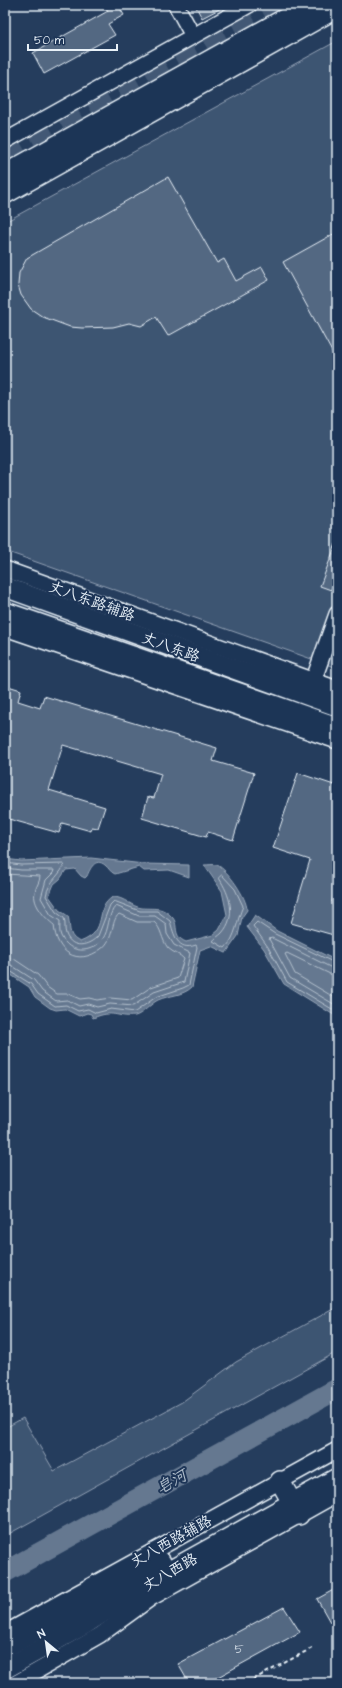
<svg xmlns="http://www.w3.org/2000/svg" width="342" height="1688" viewBox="0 0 342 1688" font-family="'Architects Daughter','LXGW WenKai TC',sans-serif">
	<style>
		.green { fill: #3e5472; stroke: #93a2b5 }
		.water { fill: #657890; stroke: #99a8ba }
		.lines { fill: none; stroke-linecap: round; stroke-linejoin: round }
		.shore { stroke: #b4c1ce; stroke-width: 1 }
		.river { stroke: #657890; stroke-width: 21 }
		.building { fill: #536782; stroke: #e8f1f8 }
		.highway-tunnel { stroke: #425874; stroke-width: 22; stroke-dasharray: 22 11; stroke-linecap: butt }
		.minor-casing { stroke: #e8f1f8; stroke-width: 18 }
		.major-casing { stroke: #e8f1f8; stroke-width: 22 }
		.path { stroke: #e8f1f8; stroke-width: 2; stroke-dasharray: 4 3; stroke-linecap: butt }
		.minor { stroke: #1d3557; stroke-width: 15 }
		.major { stroke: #1d3557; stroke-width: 19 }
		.labels { text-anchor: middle; stroke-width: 4; stroke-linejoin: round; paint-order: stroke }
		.number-label { font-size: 13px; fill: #c3ceda }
		.street-label { font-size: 15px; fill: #e8f1f8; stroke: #1d3557 }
		.water-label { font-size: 16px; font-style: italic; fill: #b4c1ce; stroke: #1d3557 }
	</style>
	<rect width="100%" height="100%" fill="#253d5d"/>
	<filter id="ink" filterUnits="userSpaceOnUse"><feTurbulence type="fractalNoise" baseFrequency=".025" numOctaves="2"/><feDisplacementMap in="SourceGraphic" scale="8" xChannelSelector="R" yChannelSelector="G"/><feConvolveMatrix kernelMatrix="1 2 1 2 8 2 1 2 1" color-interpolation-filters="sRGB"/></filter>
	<g filter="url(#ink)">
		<g class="green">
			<polygon points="337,41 337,668 5,551 5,222"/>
			<polygon points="337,1307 337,1352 5,1536 5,1428 23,1418 54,1471 182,1402 236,1362"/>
		</g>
		<g class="water">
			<path d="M91,858L144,864L189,865V877L169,870L144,871L139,867L115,874C110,872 109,868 105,865C95,857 90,869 87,876L85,878L81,876L75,869L66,870L60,879L54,884L49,896L59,910L68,916C71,927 67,936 80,942C110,931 93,908 113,897C124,897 132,907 142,908C156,909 162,906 173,918C179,926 172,936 186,942L213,935L219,930L227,915L222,891L204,865C208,865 214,864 217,865C228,870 247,898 247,910L242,917L238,936L226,953L211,946L200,950L192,987C183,996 169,995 158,1000C150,1004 143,1014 135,1016C116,1018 114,1009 93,1018L91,1014L87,1013L79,1016L65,1009L56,1010L50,1008L35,997L29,987L5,971V859L21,861Z"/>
			<polygon points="255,915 277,931 337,961 337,1017 284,984 264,949 247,927"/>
		</g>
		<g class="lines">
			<g class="shore">
				<path d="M5,863L21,865L64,864C63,873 48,881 46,896L56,912L64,918C66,923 64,929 66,934C72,950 89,946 98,936L110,905L114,901L140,911H157L170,921C174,934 177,952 196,945L197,947L189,985L183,988L156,997L135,1012L111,1009L96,1013L88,1009L78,1011L66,1005L55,1006L38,994L31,984L5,968"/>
				<path d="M5,868L21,870H54L53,873L46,880L41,898L51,915L60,921C60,926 59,932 61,936C70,954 90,954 102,940C110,930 107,914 116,906L139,916H155L166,924L167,934L174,945L190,953L184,982L154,992L133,1006L110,1004L97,1007L88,1004L79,1006L67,1000L56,1001L42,991L34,980L11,965L5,963"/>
				<path d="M5,874L40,876C40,882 36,886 35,892C32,904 45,918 54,925C56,952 77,967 101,949C115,939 110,922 119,914L137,922H154C162,929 161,939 168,948C173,953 180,954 184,959L178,978L151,987L132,1000L110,998L97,1000L89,998L80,999L68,994H57L47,987L38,975L14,959L5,957"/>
				<path d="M222,875L235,889L243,906C237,919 236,938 225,948L213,941C215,938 219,936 222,933C237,916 230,895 219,878Z"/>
				<polyline points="337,964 275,934 257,922 253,926 268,947 287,982 337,1012"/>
				<polyline points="337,969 332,968 272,938 269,939 290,978 337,1006"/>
				<polyline points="337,975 330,974 287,953 285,954 295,974 337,999"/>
			</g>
			<polyline class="river" points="5,1572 337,1389"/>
		</g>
		<g class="building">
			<polygon points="104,5 118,5 124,15 108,24 115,35 44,74 33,53 108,11"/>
			<polygon points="195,5 227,5 202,18"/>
			<polygon points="168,177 217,263 224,259 236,281 262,267 269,280 168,336 156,317 141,326 129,323 113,327 82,328 70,327 43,317 31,309 21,295 18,285 19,273 27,258"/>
			<polygon points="337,232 337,361 283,262"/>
			<polygon points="336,544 337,575 331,590 320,586"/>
			<polygon points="5,685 21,690 18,701 40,708 44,696 217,748 213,761 254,773 233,840 208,832 206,837 142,818 148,797 154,798 161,774 63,745 49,790 105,807 98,828 92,827 91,831 62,823 59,833 5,818"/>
			<polygon points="298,773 337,786 337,884 332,902 337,904 337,936 291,923 310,860 273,848"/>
			<polygon points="337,1588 337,1618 330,1622 317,1599"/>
			<polygon points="284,1607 300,1632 207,1683 189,1683 178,1664"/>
		</g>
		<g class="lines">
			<polyline class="highway-tunnel" points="5,160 284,5"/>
			<defs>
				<g id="minor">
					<polyline points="176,5 193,36"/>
					<polyline points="5,141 249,5"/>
					<polyline points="5,569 337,689"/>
					<polyline points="5,628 337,741"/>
					<polyline points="310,690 337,614"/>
					<polyline points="5,1633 337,1450"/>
					<polyline points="16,1683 100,1635 151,1598 337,1494"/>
				</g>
				<g id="major">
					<polyline points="5,174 309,5"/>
					<polyline points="5,194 337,8"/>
					<polyline points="5,587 337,706"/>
					<polyline points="5,612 337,727"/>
					<polyline points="280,1481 299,1515"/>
					<polyline points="5,1648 161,1562"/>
					<polyline points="5,1669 84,1625 153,1580 337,1478"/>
				</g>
			</defs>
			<use href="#minor" class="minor-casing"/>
			<use href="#major" class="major-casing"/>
			<polyline class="path" points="247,1683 314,1647"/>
			<use href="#minor" class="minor"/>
			<use href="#major" class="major"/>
		</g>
	</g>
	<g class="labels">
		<g class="number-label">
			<text x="239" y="1653">5</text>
		</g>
		<g class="street-label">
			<text transform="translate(92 601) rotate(20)" y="5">丈八东路辅路</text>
			<text transform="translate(171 647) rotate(20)" y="5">丈八东路</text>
			<text transform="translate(171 1541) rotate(-29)" y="5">丈八西路辅路</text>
			<text transform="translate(170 1572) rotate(-30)" y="5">丈八西路</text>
		</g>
		<g class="water-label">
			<text transform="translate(171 1481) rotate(-29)" y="6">皂河</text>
		</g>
	</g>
	<rect width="342" height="1688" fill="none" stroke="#1d3557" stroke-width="20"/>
	<rect x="10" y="10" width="322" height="1668" fill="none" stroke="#e8f1f8" stroke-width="1.5" filter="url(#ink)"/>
	<g transform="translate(46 1642) rotate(331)" stroke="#1d3557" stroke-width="3" paint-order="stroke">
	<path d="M0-3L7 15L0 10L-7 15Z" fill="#e8f1f8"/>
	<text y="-6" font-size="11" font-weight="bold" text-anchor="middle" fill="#e8f1f8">N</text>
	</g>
	<path d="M28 44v6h89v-6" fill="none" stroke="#e8f1f8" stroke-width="2"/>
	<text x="34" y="44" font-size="12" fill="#e8f1f8" stroke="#1d3557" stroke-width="3" paint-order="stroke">50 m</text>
</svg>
